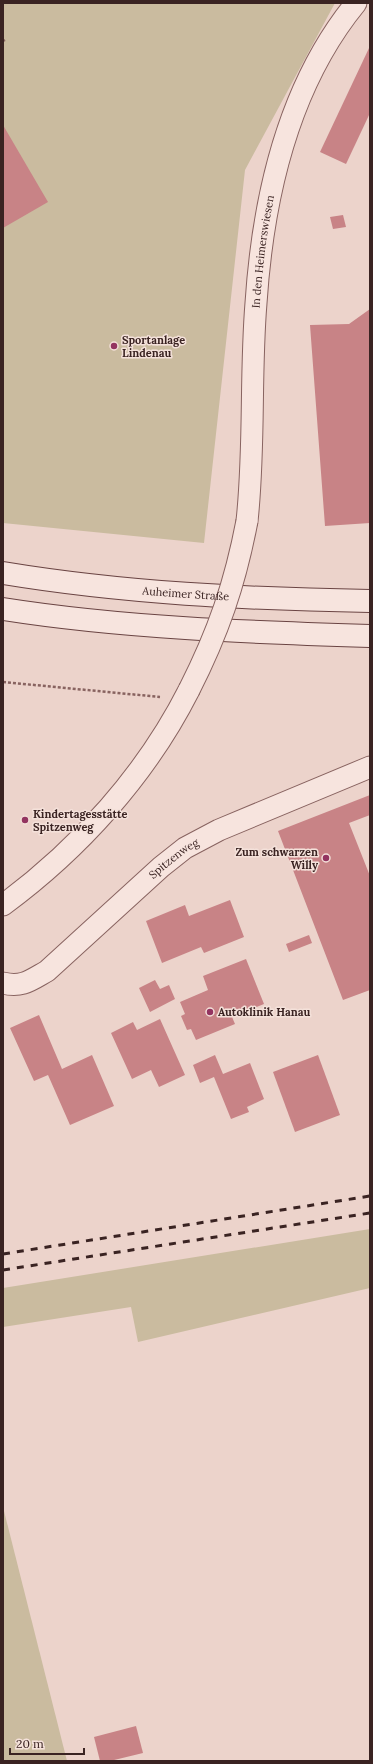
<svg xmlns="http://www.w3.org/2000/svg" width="373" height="1764" viewBox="0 0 373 1764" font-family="Lora,serif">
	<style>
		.green { fill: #cabb9f }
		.building { fill: #c88386 }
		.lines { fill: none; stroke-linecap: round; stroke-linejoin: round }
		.minor-casing { stroke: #886360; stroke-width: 23 }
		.secondary-casing { stroke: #6a4443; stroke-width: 24 }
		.path { stroke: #886360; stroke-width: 2.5; stroke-dasharray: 3 2; stroke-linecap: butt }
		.minor { stroke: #f7e4de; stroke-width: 21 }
		.secondary { stroke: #f7e4de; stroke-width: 22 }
		.rail { stroke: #3a2322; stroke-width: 3; stroke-dasharray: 7 7; stroke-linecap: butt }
		.minor-bridge-casing { stroke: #886360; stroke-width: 23; stroke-linecap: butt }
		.minor-bridge { stroke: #f7e4de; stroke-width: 21 }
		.poi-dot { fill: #933460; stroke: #f4e1da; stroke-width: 1.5 }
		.labels { text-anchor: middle; stroke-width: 3; stroke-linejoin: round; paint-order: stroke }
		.street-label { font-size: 11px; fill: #3a2322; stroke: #f4e1da }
		.poi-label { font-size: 11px; font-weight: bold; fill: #3a2322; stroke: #f4e1da; text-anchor: start }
	</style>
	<rect width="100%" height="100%" fill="#ecd3cb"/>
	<g class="green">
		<polygon points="3,3 335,3 245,170 204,543 3,523"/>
		<polygon points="370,1229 370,1288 138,1342 131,1307 3,1327 3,1288"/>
		<polygon points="3,1507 67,1761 3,1761"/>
	</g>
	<g class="building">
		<polygon points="370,46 370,113 346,164 320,152"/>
		<polygon points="3,125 48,202 3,228"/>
		<polygon points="343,215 346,227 333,229 330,217"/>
		<polygon points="370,309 370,523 325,526 310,325 349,324"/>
		<polygon points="370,795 370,815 349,823 370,876 370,990 343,1000 278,831"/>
		<polygon points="230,900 244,937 204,953 201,947 162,963 146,921 185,905 189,916"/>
		<polygon points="309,935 312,943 289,952 286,944"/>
		<polygon points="246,959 264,1004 232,1017 235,1024 196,1040 191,1029 187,1030 181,1016 185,1014 180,1002 208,990 203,976"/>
		<polygon points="155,980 160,989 169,985 175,999 150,1012 139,988"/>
		<polygon points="39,1015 62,1069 92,1055 114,1106 70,1125 48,1075 34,1081 10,1028"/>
		<polygon points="160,1019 185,1075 159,1087 151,1070 132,1079 111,1033 133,1022 137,1030"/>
		<polygon points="215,1055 223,1074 250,1063 264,1099 247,1107 249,1112 231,1119 214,1077 200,1083 193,1065"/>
		<polygon points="318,1055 340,1115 295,1132 273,1072"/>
		<polygon points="136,1726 143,1753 110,1761 100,1761 94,1737"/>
	</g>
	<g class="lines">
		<defs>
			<g id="minor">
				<path id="s1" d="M247,521C255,448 250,376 256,303C263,197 288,86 356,3"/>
				<path d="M3,905C79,849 146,775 189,690"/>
				<path id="s2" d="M3,983C22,988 31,980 47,971L161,867L185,848L219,830L370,767"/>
			</g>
			<g id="secondary">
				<path id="s3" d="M3,573C124,593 247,599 370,601"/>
				<path d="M3,609C124,628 247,632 370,636"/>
			</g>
		</defs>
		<use href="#minor" class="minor-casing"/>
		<use href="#secondary" class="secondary-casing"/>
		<g class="path">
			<polyline points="3,41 5,40"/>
			<polyline points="3,682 160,697"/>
		</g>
		<use href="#minor" class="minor"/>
		<use href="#secondary" class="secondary"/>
		<g class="rail">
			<polyline points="3,1254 370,1196"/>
			<polyline points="3,1270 370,1213"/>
		</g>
		<defs>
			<path id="minor-bridge" d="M189,690C218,633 235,584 247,521"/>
		</defs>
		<use href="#minor-bridge" class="minor-bridge-casing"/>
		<use href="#minor-bridge" class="minor-bridge"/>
	</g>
	<g class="poi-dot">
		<circle cx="114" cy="346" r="4"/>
		<circle cx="25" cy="820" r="4"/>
		<circle cx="326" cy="858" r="4"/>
		<circle cx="210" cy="1012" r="4"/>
	</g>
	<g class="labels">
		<g class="street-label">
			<text dy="4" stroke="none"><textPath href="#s1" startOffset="270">In den Heimerswiesen</textPath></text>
			<text dy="4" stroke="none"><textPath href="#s3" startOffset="184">Auheimer Straße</textPath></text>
			<text dy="4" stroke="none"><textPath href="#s2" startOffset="217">Spitzenweg</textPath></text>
		</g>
		<g class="poi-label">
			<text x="122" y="344">Sportanlage<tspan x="122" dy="13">Lindenau</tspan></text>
			<text x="33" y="818">Kindertagesstätte<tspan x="33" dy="13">Spitzenweg</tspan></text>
			<text x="318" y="856" text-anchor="end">Zum schwarzen<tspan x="318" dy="13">Willy</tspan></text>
			<text x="218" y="1016">Autoklinik Hanau</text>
		</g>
	</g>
	<rect width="373" height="1764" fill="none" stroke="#3a2322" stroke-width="8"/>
	<path d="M10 1748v6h74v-6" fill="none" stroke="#3a2322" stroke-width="2"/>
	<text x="16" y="1748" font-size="12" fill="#3a2322" stroke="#f4e1da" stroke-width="3" paint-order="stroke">20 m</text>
</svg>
